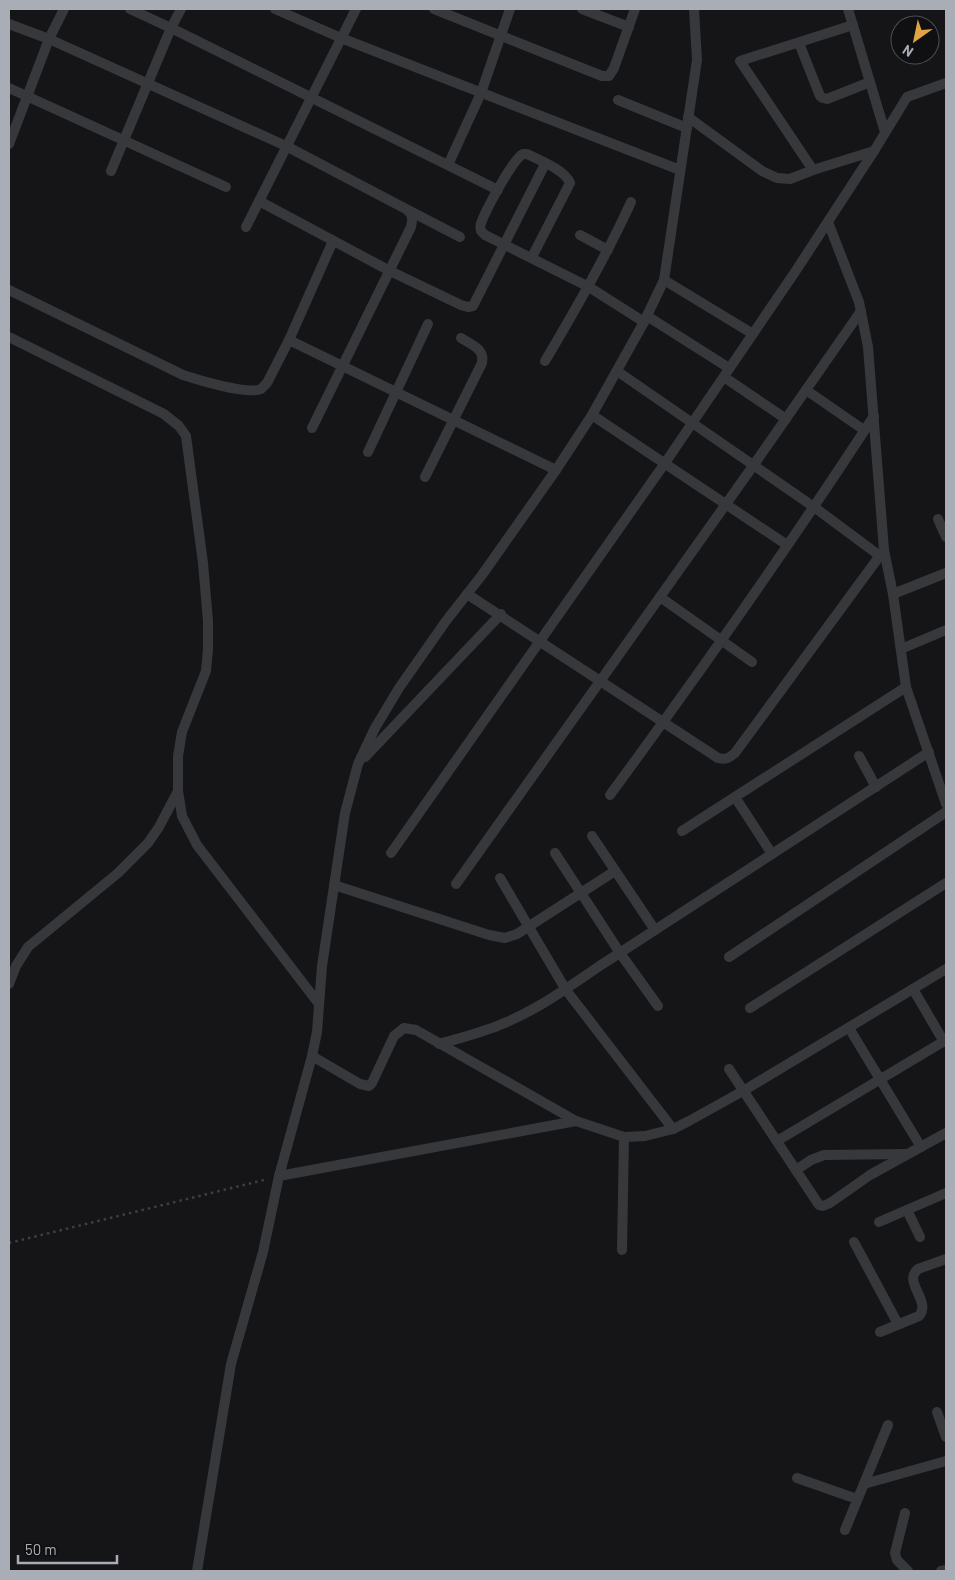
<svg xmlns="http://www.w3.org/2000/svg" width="955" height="1580" viewBox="0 0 955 1580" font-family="Barlow,sans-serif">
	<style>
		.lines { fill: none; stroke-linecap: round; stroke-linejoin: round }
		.path { stroke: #3d3f42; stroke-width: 2.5; stroke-dasharray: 2.5 4; stroke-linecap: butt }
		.street { stroke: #37383c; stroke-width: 10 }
	</style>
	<rect width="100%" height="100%" fill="#151517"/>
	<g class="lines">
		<polyline class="path" points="9,1243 268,1179"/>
		<g class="street">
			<polyline points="130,9 171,28 498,190"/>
			<polyline points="275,9 341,38 680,170"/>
			<polyline points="434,9 602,76 609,76 614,68 635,9"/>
			<polyline points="582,9 629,27"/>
			<polyline points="848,9 885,132"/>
			<path d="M9,24L49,39L286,146L406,209C413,215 413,218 411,227L312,428"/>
			<polyline points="853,25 740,61 813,170 874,151"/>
			<polyline points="799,43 820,96 823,98 827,99 870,82"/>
			<polyline points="9,88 226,187"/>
			<polyline points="618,100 687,128"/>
			<polyline points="688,117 762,171 777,178 790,179 813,170"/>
			<polyline points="9,144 49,39 64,9"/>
			<polyline points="448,165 481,93 510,9"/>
			<polyline points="111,171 171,28 181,9"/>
			<polyline points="259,201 390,271 461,305 468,307 473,306 545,164"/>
			<polyline points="408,210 460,237"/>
			<polyline points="828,222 859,302 868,347 884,550 893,594 906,687 946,804"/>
			<polyline points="246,227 356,9"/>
			<polyline points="580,235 608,250"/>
			<polyline points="333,241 289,340 556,470"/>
			<path d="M532,257L570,183C565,170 539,160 527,154H523C512,160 486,210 481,223C480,227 480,227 481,231L485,235L589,287L644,322"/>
			<polyline points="664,280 753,334"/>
			<path d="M9,290L183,375C198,380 248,395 261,389C262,388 266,384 267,383L289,340"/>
			<polyline points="647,316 729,368"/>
			<polyline points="9,337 164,414 179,426 186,436 203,563 208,621 208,649 206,671 182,732 178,756 178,791 182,816 197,845 319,1004"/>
			<path d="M545,361C576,309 606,257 631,202"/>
			<polyline points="617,371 814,507 880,556"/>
			<polyline points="724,377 786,419"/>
			<polyline points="806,390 864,430"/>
			<polyline points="592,415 787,545"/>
			<polyline points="368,452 428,324"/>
			<path d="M425,477L482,363C485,349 472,345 461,338"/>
			<polyline points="938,519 946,537"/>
			<path d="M467,594L718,758C726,760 729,758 735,753L884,550"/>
			<polyline points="893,594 946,573"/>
			<polyline points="660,597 752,662"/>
			<polyline points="901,649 946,630"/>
			<polyline points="859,756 876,787"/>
			<polyline points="365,757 501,614"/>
			<path d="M610,795C701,671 790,545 874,416"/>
			<polyline points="735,797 772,854"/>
			<polyline points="682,831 906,687"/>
			<polyline points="592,836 655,930"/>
			<polyline points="391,853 665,463 795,272 874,151 907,97 946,83"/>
			<polyline points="555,853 620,953 658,1006"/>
			<polyline points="500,878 566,990 673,1129"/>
			<polyline points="456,884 753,466 861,311"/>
			<polyline points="334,885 489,935 505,938 517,934 615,871"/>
			<polyline points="729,957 946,812"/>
			<polyline points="9,984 16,966 28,947 118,873 148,843 159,827 178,791"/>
			<polyline points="913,989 944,1042"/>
			<polyline points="750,1008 946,883"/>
			<polyline points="849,1028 921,1147"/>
			<path d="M439,1044C453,1040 469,1036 483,1031C525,1018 562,992 598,967L929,752"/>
			<polyline points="312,1056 360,1084 369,1086 372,1083 394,1036 404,1028 416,1030 576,1121 624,1137 645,1136 673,1129 689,1121 743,1091 946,969"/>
			<polyline points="729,1069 819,1205 823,1206 830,1203 870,1175 946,1133"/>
			<polyline points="777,1141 946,1040"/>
			<polyline points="796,1170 811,1160 824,1155 905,1154"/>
			<polyline points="279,1176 576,1121"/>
			<polyline points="907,1210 920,1237"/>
			<polyline points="879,1222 946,1193"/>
			<polyline points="854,1242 898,1324"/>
			<polyline points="622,1250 624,1137"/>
			<path d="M880,1332L919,1316C932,1301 902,1282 918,1269L946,1259"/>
			<polyline points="937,1412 946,1437"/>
			<polyline points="797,1478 857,1499"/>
			<polyline points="864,1484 946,1461"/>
			<polyline points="905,1513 895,1553 897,1560 908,1571"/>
			<polyline points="845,1530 888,1425"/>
			<polyline points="197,1571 231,1364 263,1252 279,1176 312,1056 317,1032 322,966 345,813 358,764 375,728 399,688 446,621 482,575 556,470 592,415 644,322 664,280 697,60 694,9"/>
			<polyline points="941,1571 946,1570"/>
		</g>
	</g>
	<rect width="955" height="1580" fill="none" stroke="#a8adb6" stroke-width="20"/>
	<g transform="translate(915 40) rotate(213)"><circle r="24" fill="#101012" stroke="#4d4f54"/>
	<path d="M0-4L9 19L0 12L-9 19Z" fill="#e1a343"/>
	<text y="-8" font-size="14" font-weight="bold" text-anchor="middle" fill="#a8adb6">N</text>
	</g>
	<path d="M18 1555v8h99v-8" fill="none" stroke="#a8adb6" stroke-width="2.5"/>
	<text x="25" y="1555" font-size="15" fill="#a8adb6" stroke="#101012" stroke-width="4" paint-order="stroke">50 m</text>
</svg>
